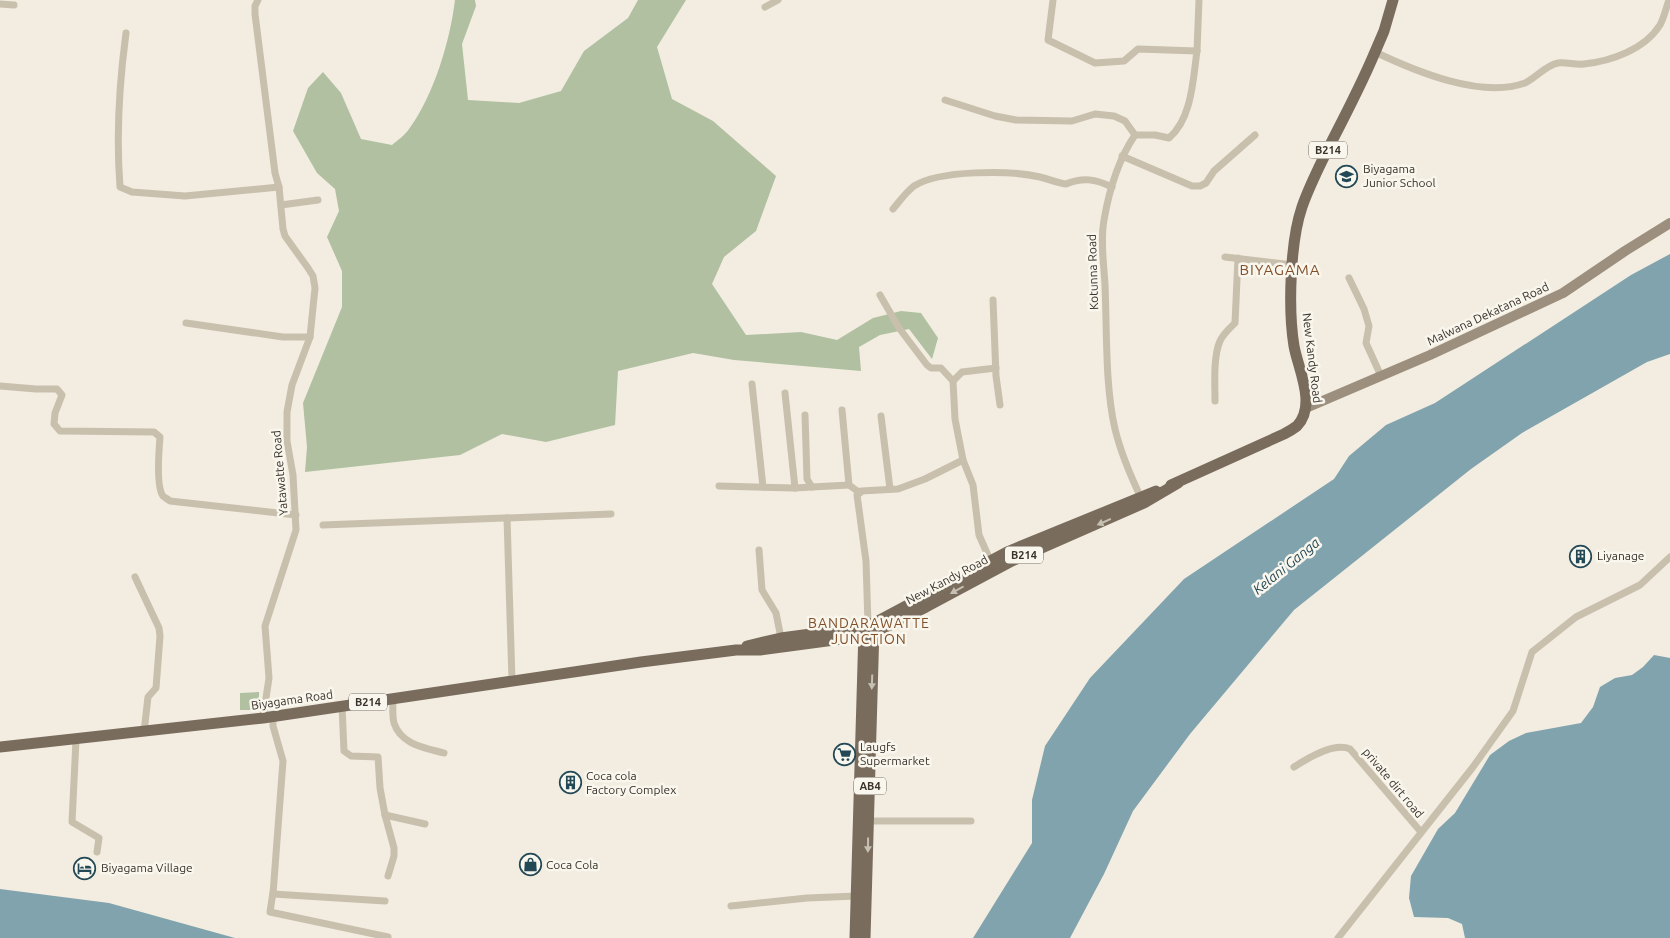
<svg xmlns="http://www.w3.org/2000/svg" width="1670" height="938" viewBox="0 0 1670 938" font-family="Ubuntu,sans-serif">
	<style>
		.green { fill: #b0c0a1 }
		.water { fill: #81a3ad }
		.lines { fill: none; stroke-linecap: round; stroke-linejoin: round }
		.minor { stroke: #c9bfad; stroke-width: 7 }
		.secondary { stroke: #9d8f7e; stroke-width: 10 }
		.primary { stroke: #796c5d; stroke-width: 11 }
		.oneway { fill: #c6bfb3 }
		.labels { text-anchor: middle; stroke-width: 5; stroke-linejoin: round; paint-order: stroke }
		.shield { fill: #f9f6ed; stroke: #726d65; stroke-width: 1 }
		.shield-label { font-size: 11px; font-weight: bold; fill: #38322b }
		.poi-label { font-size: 12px; fill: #38322b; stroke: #f9f6ed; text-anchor: start }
		.street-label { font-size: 12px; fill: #38322b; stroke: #f9f6ed }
		.water-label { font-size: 14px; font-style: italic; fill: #234957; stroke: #f9f6ed }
		.neighbourhood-label { font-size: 14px; letter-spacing: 1px; fill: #814f2a; stroke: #f9f6ed }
		.quarter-label { font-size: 15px; letter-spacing: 1px; fill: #814f2a; stroke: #f9f6ed }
	</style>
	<rect width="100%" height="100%" fill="#f2ede0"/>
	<g class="green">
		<path d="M455,0H475L476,6L462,44L468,100L519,103L561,91L584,51L628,18L638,0H686L657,47L672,99L713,121L776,176L756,231L724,257L712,284L746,335L801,332L837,340L873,318L901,311L921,313L938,338L932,359L909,329L880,335L859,347L861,371L734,360L693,353L618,371L615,425L546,442L502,434L460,455L305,472L307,447L303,403L342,307V271L327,237L339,211L335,189L317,173L293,131L308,88L323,72L341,93L361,139L392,145C398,140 405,135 409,129C434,95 450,41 455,0Z"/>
		<polygon points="259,692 259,710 240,710 240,693"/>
	</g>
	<g class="water">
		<polygon points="1670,254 1670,354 1647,362 1522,433 1471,469 1294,610 1190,734 1133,811 1104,874 1070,938 973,938 1032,843 1032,800 1045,746 1090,678 1184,579 1334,479 1349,456 1386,425 1435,403 1631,275"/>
		<polygon points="1654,655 1670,658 1670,938 1465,938 1462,924 1448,918 1414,917 1409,898 1411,876 1438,829 1455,813 1490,755 1509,741 1526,733 1581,723 1593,707 1600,687 1615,678 1632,675 1643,667"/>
		<polygon points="0,889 109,903 235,938 0,938"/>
	</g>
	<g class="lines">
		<g class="minor">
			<polyline points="258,0 255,6 255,14 275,173 279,187 283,229 285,236 308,268 313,276 315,288 310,337 292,385 287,412 287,441 293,475 296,530 265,626 269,678 263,718"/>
			<path d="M1053,0L1048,40L1095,63L1124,61L1138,49L1197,51C1193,79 1192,119 1169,138L1155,135H1135C1118,160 1109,191 1104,220C1100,242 1104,264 1105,285C1107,330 1105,386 1115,429C1121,454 1131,477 1142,500"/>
			<polyline points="0,4 14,5"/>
			<polyline points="765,7 778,0"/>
			<path d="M126,33C119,85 116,135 120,187L132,192L185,196L279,187"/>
			<polyline points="1197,51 1199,0"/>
			<path d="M1375,52C1415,71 1481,99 1525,83C1536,78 1546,65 1558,63C1566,62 1576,65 1584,64C1612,61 1645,49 1660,25C1664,18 1666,8 1669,0"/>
			<polyline points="945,100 995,116 1016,120 1072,121 1095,114 1114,116 1125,121 1135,135"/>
			<polyline points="1122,156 1192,186 1200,186 1206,183 1214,171 1255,135"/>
			<polyline points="281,205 318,200"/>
			<path d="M893,209C899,202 906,192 914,186C939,170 1010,170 1040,177C1048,179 1057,183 1066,184C1083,177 1095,179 1112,187"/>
			<polyline points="1225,257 1293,265"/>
			<polyline points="1349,278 1364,309 1369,326 1366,343 1381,376"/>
			<polyline points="880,295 899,328 927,365 931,368 941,368 953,381 955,419 963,460 973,485 979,535 991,562"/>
			<polyline points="993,300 996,376 1000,405"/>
			<polyline points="186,323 283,337 310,337"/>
			<polyline points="953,381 962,372 996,368"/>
			<polyline points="752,384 763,487"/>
			<path d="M0,386L36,389H57L62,395L55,413L54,424L60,431L154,432L160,437C159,449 156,487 163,496C164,497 169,500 170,501L296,515"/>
			<polyline points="785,393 795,488"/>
			<path d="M1215,401C1215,384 1213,357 1220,341C1223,334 1230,328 1235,323L1238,258"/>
			<polyline points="842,410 849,485 860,493"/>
			<polyline points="805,415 807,479 812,487 849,485"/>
			<polyline points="881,416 890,489"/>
			<polyline points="719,486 795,488 812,487"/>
			<polyline points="507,518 512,681"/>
			<polyline points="323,525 611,514"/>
			<polyline points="759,550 762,590 776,613 781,638"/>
			<polyline points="135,577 159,628 160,636 156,688 148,697 144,732"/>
			<polyline points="868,624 866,561 857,495 861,491 898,489 925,479 963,460"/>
			<path d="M393,699C393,706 392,716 394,723C401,745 426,748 444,753"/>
			<polyline points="342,706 344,751 351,756 378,757 380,788 385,815 394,848 394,856 388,876"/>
			<polyline points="273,717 273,726 283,761 273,894 385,901"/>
			<polyline points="76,740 72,822 99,838 97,852"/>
			<path d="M1294,767C1308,758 1334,742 1350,749L1421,832"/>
			<polyline points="385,815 425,824"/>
			<polyline points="869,821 971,821"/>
			<polyline points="273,892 270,912 388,937"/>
			<polyline points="731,906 807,898 857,896"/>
			<polyline points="1338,938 1473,767 1513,711 1532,652 1576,617 1640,585 1670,557"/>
		</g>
		<polyline class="secondary" points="1306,408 1430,355 1563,293 1625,251 1670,223"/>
		<g class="primary">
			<path d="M1171,485L1284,434C1288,432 1293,429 1297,426C1317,405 1298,369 1294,346C1288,309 1290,242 1302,207C1310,184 1321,163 1332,141C1347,112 1362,83 1375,52L1384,31L1393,0"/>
			<polyline points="747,646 781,638 848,629 874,623 1007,552 1156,491"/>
			<polyline points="0,747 263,718 641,662 736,650 760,650 864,636 884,628 926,607 1012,561 1144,503 1178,483"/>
			<polyline points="855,938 864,630"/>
			<polyline points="865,938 874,627"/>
		</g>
	</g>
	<defs><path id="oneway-solid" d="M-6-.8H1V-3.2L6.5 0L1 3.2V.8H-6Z" transform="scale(1.25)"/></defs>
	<g class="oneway">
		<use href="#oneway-solid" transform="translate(1104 522) rotate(156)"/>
		<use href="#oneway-solid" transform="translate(957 590) rotate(151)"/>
		<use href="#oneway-solid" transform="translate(872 682) rotate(92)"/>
		<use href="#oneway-solid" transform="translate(868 845) rotate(91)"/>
	</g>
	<defs>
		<symbol id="school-ring" viewBox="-11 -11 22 22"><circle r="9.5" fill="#f9f6ed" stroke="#234957" stroke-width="1.5"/><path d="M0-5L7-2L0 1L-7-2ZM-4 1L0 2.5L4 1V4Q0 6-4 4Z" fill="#234957"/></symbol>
		<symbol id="building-ring" viewBox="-11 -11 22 22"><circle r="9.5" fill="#f9f6ed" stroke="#234957" stroke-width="1.5"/><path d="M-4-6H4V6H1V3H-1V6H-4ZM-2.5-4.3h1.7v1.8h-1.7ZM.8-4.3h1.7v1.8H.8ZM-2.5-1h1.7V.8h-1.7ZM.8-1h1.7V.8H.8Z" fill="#234957"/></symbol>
		<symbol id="supermarket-ring" viewBox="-11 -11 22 22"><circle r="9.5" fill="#f9f6ed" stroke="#234957" stroke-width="1.5"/><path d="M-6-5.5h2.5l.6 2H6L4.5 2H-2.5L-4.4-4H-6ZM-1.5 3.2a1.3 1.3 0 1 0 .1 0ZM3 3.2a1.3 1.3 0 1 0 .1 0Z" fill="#234957"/></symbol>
		<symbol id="shop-ring" viewBox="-11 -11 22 22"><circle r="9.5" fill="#f9f6ed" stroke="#234957" stroke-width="1.5"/><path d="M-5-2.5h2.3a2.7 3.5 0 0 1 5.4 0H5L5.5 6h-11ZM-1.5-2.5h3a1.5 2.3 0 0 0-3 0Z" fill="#234957"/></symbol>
		<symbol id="hotel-ring" viewBox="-11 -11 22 22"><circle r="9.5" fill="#f9f6ed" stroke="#234957" stroke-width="1.5"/><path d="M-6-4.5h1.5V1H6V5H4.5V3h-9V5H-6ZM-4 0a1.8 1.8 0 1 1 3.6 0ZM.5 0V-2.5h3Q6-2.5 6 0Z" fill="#234957"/></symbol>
	</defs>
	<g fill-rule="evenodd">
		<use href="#school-ring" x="1334" y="164" width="25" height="25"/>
		<use href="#building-ring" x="1568" y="544" width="25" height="25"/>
		<use href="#supermarket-ring" x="832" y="742" width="25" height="25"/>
		<use href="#building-ring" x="558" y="770" width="25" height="25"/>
		<use href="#shop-ring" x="518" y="852" width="25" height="25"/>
		<use href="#hotel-ring" x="72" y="856" width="25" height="25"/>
	</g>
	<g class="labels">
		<g class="shield">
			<rect x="1309" y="141.5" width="38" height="17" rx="4"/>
			<rect x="1005" y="546.5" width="38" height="17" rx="4"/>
			<rect x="349" y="693.5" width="38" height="17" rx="4"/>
			<rect x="854" y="777.5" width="32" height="17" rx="4"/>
		</g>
		<g class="shield-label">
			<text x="1328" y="154">B214</text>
			<text x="1024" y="559">B214</text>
			<text x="368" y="706">B214</text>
			<text x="870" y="790">AB4</text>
		</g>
		<g class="poi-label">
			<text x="1363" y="173">Biyagama<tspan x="1363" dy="14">Junior School</tspan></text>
			<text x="1597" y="560">Liyanage</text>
			<text x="860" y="751">Laugfs<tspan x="860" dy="14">Supermarket</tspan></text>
			<text x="586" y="780">Coca cola<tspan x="586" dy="14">Factory Complex</tspan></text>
			<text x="546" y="869">Coca Cola</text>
			<text x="101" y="872">Biyagama Village</text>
		</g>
		<g class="street-label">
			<text transform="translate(1093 272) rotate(-92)" y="4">Kotunna Road</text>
			<text transform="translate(1488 314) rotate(-25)" y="4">Malwana Dekatana Road</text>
			<text transform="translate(1312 358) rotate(83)" y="4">New Kandy Road</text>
			<text transform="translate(280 473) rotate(-95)" y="4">Yatawatte Road</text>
			<text transform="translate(947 580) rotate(-28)" y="4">New Kandy Road</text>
			<text transform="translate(292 700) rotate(-8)" y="4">Biyagama Road</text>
			<text transform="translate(1393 783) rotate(50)" y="4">private dirt road</text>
		</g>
		<g class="water-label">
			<text transform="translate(1286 566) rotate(-39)" y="5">Kelani Ganga</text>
		</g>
		<g class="neighbourhood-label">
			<text x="869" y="628">BANDARAWATTE<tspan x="869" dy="16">JUNCTION</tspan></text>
		</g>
		<g class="quarter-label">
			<text x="1280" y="275">BIYAGAMA</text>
		</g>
	</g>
</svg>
